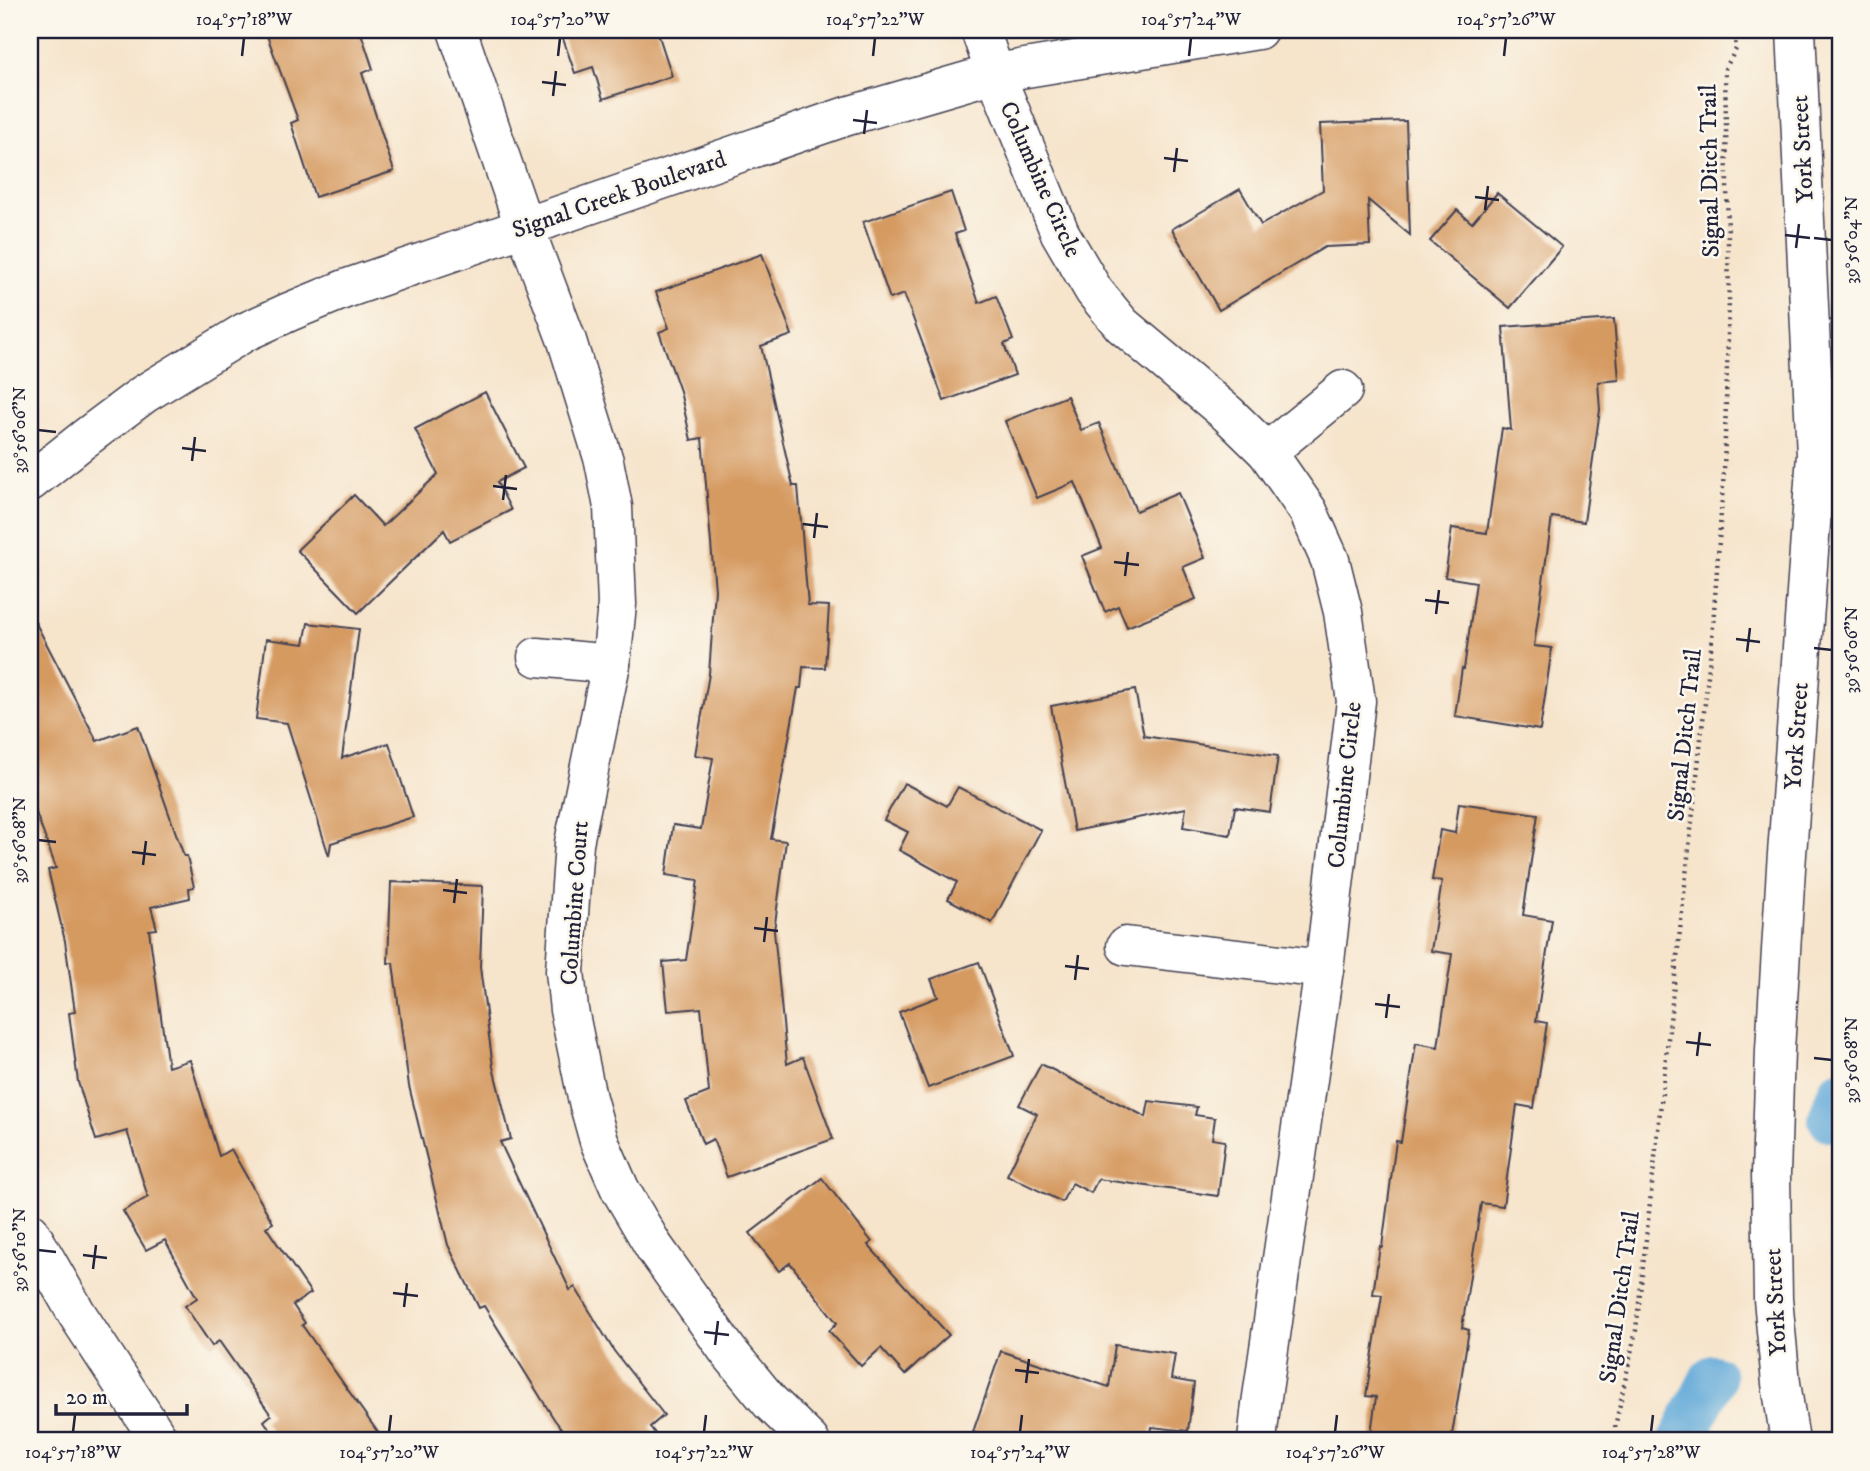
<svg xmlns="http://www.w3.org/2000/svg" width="1870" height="1471" viewBox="0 0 1870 1471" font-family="'IM FELL DW Pica',serif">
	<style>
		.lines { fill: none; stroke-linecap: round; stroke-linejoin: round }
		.canal { stroke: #63aad9; stroke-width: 46 }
		.building { fill: #d59a60 }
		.street-casing { stroke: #423f51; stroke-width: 41 }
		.secondary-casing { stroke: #423f51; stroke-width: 41 }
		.path { stroke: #423f51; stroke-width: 4.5; stroke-dasharray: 2 5; stroke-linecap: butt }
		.street { stroke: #fff; stroke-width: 38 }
		.secondary { stroke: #fff; stroke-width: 38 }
		.ticks { fill: none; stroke: #22223b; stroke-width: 2.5 }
		.labels { text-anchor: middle; stroke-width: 5; stroke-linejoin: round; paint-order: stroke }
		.street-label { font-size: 24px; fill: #22223b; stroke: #fbf7ec }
		.neatline { fill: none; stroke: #22223b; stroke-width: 2.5 }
		.ticks-label { font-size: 18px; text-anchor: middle; fill: #22223b }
	</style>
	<rect width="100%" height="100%" fill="#fbf7ec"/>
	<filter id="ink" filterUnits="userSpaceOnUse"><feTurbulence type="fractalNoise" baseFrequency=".0143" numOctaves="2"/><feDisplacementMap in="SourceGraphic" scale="14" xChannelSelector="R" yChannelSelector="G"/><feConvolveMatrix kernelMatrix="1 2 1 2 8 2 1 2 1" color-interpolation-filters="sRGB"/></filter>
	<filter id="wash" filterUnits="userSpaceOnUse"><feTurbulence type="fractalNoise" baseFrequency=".00686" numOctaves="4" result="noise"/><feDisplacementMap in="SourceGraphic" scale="28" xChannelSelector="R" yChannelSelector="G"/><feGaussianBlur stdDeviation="1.57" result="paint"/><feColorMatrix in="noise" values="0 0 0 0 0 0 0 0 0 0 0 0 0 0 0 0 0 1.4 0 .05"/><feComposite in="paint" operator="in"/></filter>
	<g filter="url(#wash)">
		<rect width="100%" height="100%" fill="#f6e4cb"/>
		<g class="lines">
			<g class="canal">
				<polyline points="1831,1119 1840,1093"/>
				<polyline points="1681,1441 1713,1378"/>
			</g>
		</g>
		<g id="blocks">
			<g class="building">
				<polygon points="265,30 360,30 373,69 362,73 394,171 315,197 291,123 298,120"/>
				<polygon points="560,30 657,30 672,76 603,99 593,67 575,73"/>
				<polygon points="1406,121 1410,235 1368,200 1370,245 1325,247 1219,310 1172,229 1240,189 1261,225 1323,190 1320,124"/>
				<polygon points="951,192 964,231 955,234 979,303 996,296 1013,340 1004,344 1015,375 944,401 904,294 890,299 863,222"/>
				<polygon points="1497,193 1562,247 1510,308 1430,241 1457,210 1472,223"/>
				<polygon points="762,254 792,335 761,346 793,486 798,486 808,605 829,606 825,668 803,667 801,688 798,688 771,839 786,841 774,931 787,1064 803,1057 833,1139 727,1177 713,1139 703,1144 686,1101 709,1092 701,1008 668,1011 663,962 686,960 698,880 666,875 673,825 701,829 713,758 695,755 709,674 715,590 702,438 691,440 680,391 659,332 669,328 656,292"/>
				<polygon points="1614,319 1619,380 1598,382 1600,410 1584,522 1552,517 1534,646 1552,648 1540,730 1455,716 1462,668 1464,669 1476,582 1445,577 1452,528 1487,533 1502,428 1511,430 1503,327"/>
				<polygon points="485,392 524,468 497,482 511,510 450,541 444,530 358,613 297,550 354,495 383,526 438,474 415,429"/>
				<polygon points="1067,396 1081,430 1099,423 1136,511 1178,493 1205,558 1183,567 1196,599 1127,627 1118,606 1105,612 1082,556 1102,548 1075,482 1037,498 1005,421"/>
				<polygon points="30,612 97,741 138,726 184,856 187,856 194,887 189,888 190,898 151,907 157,929 149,930 168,1067 190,1060 219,1156 231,1149 273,1223 266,1227 311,1293 293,1305 305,1323 302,1325 384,1441 278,1441 264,1421 271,1415 219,1341 212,1346 185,1306 197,1298 165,1240 146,1250 123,1211 148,1197 127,1131 96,1140 78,1082 69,1013 75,1012 65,941 48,870 56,868 30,796"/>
				<polygon points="308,623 359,629 342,758 389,743 413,817 331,843 329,856 287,723 256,719 266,639 304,644"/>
				<polygon points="1135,690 1144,736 1278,756 1270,812 1235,807 1230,835 1183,827 1186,808 1074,831 1051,706"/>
				<polygon points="904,783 947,806 958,787 1041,830 992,923 948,899 957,882 899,850 908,832 884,820"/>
				<polygon points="1459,803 1538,814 1523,915 1552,920 1536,1021 1547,1023 1534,1108 1517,1105 1503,1206 1481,1203 1462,1328 1469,1330 1451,1441 1370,1441 1376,1397 1366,1396 1382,1295 1373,1294 1380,1246 1382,1247 1396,1141 1401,1142 1416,1043 1438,1047 1452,954 1431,951 1442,881 1432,880 1440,830 1455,833"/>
				<polygon points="391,882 483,886 480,967 493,1067 511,1139 500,1142 570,1290 575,1287 614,1351 664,1415 650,1427 661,1441 571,1441 554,1419 484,1306 479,1308 448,1245 409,1086 393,963 388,963"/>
				<polygon points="979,962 1014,1056 928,1088 899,1012 938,997 931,979"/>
				<polygon points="1041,1064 1146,1117 1149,1101 1197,1107 1195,1115 1215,1118 1212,1139 1225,1141 1218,1196 1098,1179 1091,1193 1072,1183 1062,1202 1007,1175 1037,1114 1019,1105"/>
				<polygon points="822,1178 872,1242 868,1245 949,1335 905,1375 881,1348 861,1366 829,1331 837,1323 790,1263 779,1271 750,1233"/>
				<polygon points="1115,1345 1175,1354 1171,1379 1194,1383 1188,1431 1152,1427 1150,1441 997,1441 973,1432 1001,1351 1109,1387"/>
			</g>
		</g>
	</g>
	<g filter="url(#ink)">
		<use href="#blocks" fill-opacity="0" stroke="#423f51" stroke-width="2"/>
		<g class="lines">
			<defs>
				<g id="street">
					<polyline points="457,30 524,226 567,341 604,461 613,507 617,604 611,664 574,843 565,971 569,1010 587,1098 599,1141 620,1189 654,1247 728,1351 770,1402 810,1441"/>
					<polyline points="980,30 995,73 1060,233 1094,291 1122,325 1228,414 1267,452 1308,511 1330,560 1343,612 1356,701 1324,969 1261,1404 1257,1441"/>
					<polyline points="1267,452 1343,390"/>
					<polyline points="30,482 84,439 144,394 245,332 289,312 345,289 844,117 995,73 1258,30"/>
					<polyline points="537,657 611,664"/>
					<polyline points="1126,946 1324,969"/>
					<polyline points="30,1232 77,1314 160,1441"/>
				</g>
				<polyline id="secondary" points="1790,1441 1781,1383 1773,1299 1771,1174 1775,1050 1786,868 1816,455 1796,30"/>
			</defs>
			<use href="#street" class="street-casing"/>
			<use href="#secondary" class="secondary-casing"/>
			<polyline class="path" points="1612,1441 1636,1330 1712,639 1724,471 1729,299 1725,69 1736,49 1734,30"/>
			<use href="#street" class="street"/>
			<use href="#secondary" class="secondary"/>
		</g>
	</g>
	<path class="ticks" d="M242,56L244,38M558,56L560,38M873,56L875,38M1189,56L1191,38M1504,56L1506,38M542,82L566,85M553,96L556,71M853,120L877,123M864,134L867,110M1164,158L1188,161M1174,172L1177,148M1475,197L1499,200M1485,210L1488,186M1785,235L1810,238M1814,238L1832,240M1796,248L1799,224M38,430L56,432M182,448L206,451M192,461L195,437M493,486L517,489M503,500L506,475M803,524L828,527M814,538L817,513M1114,562L1139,565M1125,576L1128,552M1425,600L1449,603M1436,614L1439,590M1736,639L1760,642M1814,648L1832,650M1747,652L1750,628M38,840L56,842M132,852L156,855M143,865L146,841M443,890L467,893M454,903L457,879M754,928L778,931M764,942L767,917M1065,966L1089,969M1075,980L1078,955M1375,1004L1400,1007M1386,1018L1389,994M1686,1042L1711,1045M1697,1056L1700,1032M1814,1058L1832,1060M38,1250L56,1252M83,1255L107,1258M93,1269L96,1245M393,1293L418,1296M404,1307L407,1283M704,1332L729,1335M715,1345L718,1321M1015,1370L1039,1373M1026,1383L1029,1359M73,1432L75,1415M389,1432L391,1415M704,1432L706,1415M1020,1432L1022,1415M1335,1432L1337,1415M1651,1432L1653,1415"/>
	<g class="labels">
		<g class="street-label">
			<text transform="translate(1802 149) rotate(-93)" y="8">York Street</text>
			<text transform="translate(1709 171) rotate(-91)" y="8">Signal Ditch Trail</text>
			<text transform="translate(1041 179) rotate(66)" y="8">Columbine Circle</text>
			<text transform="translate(619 194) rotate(-19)" y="8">Signal Creek Boulevard</text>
			<text transform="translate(1684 735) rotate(-84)" y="8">Signal Ditch Trail</text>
			<text transform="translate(1796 736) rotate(-86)" y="8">York Street</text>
			<text transform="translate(1344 785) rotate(-84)" y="8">Columbine Circle</text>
			<text transform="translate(574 903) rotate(-86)" y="8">Columbine Court</text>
			<text transform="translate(1619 1297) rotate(-82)" y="8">Signal Ditch Trail</text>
			<text transform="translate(1775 1302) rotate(-93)" y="8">York Street</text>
		</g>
	</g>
	<rect width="1870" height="1471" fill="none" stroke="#fbf7ec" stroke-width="77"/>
	<path d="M56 1404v10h131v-10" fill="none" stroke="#22223b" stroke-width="3.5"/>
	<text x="66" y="1404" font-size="21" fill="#22223b" stroke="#fbf7ec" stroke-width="5" paint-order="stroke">20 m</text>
	<rect x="38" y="38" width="1794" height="1394" class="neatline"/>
	<g class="ticks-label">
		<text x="244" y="25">104°57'18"W</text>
		<text x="560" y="25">104°57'20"W</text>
		<text x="875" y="25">104°57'22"W</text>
		<text x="1191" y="25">104°57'24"W</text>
		<text x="1506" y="25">104°57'26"W</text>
		<text transform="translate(1851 240) rotate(-90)" y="6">39°56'04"N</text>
		<text transform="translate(19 430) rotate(-90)" y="6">39°56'06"N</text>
		<text transform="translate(1851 650) rotate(-90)" y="6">39°56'06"N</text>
		<text transform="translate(19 840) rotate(-90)" y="6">39°56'08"N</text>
		<text transform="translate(1851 1060) rotate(-90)" y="6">39°56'08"N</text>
		<text transform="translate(19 1250) rotate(-90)" y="6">39°56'10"N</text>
		<text x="73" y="1458">104°57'18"W</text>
		<text x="389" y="1458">104°57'20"W</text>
		<text x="704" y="1458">104°57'22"W</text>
		<text x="1020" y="1458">104°57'24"W</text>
		<text x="1335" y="1458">104°57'26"W</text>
		<text x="1651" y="1458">104°57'28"W</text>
	</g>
</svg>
